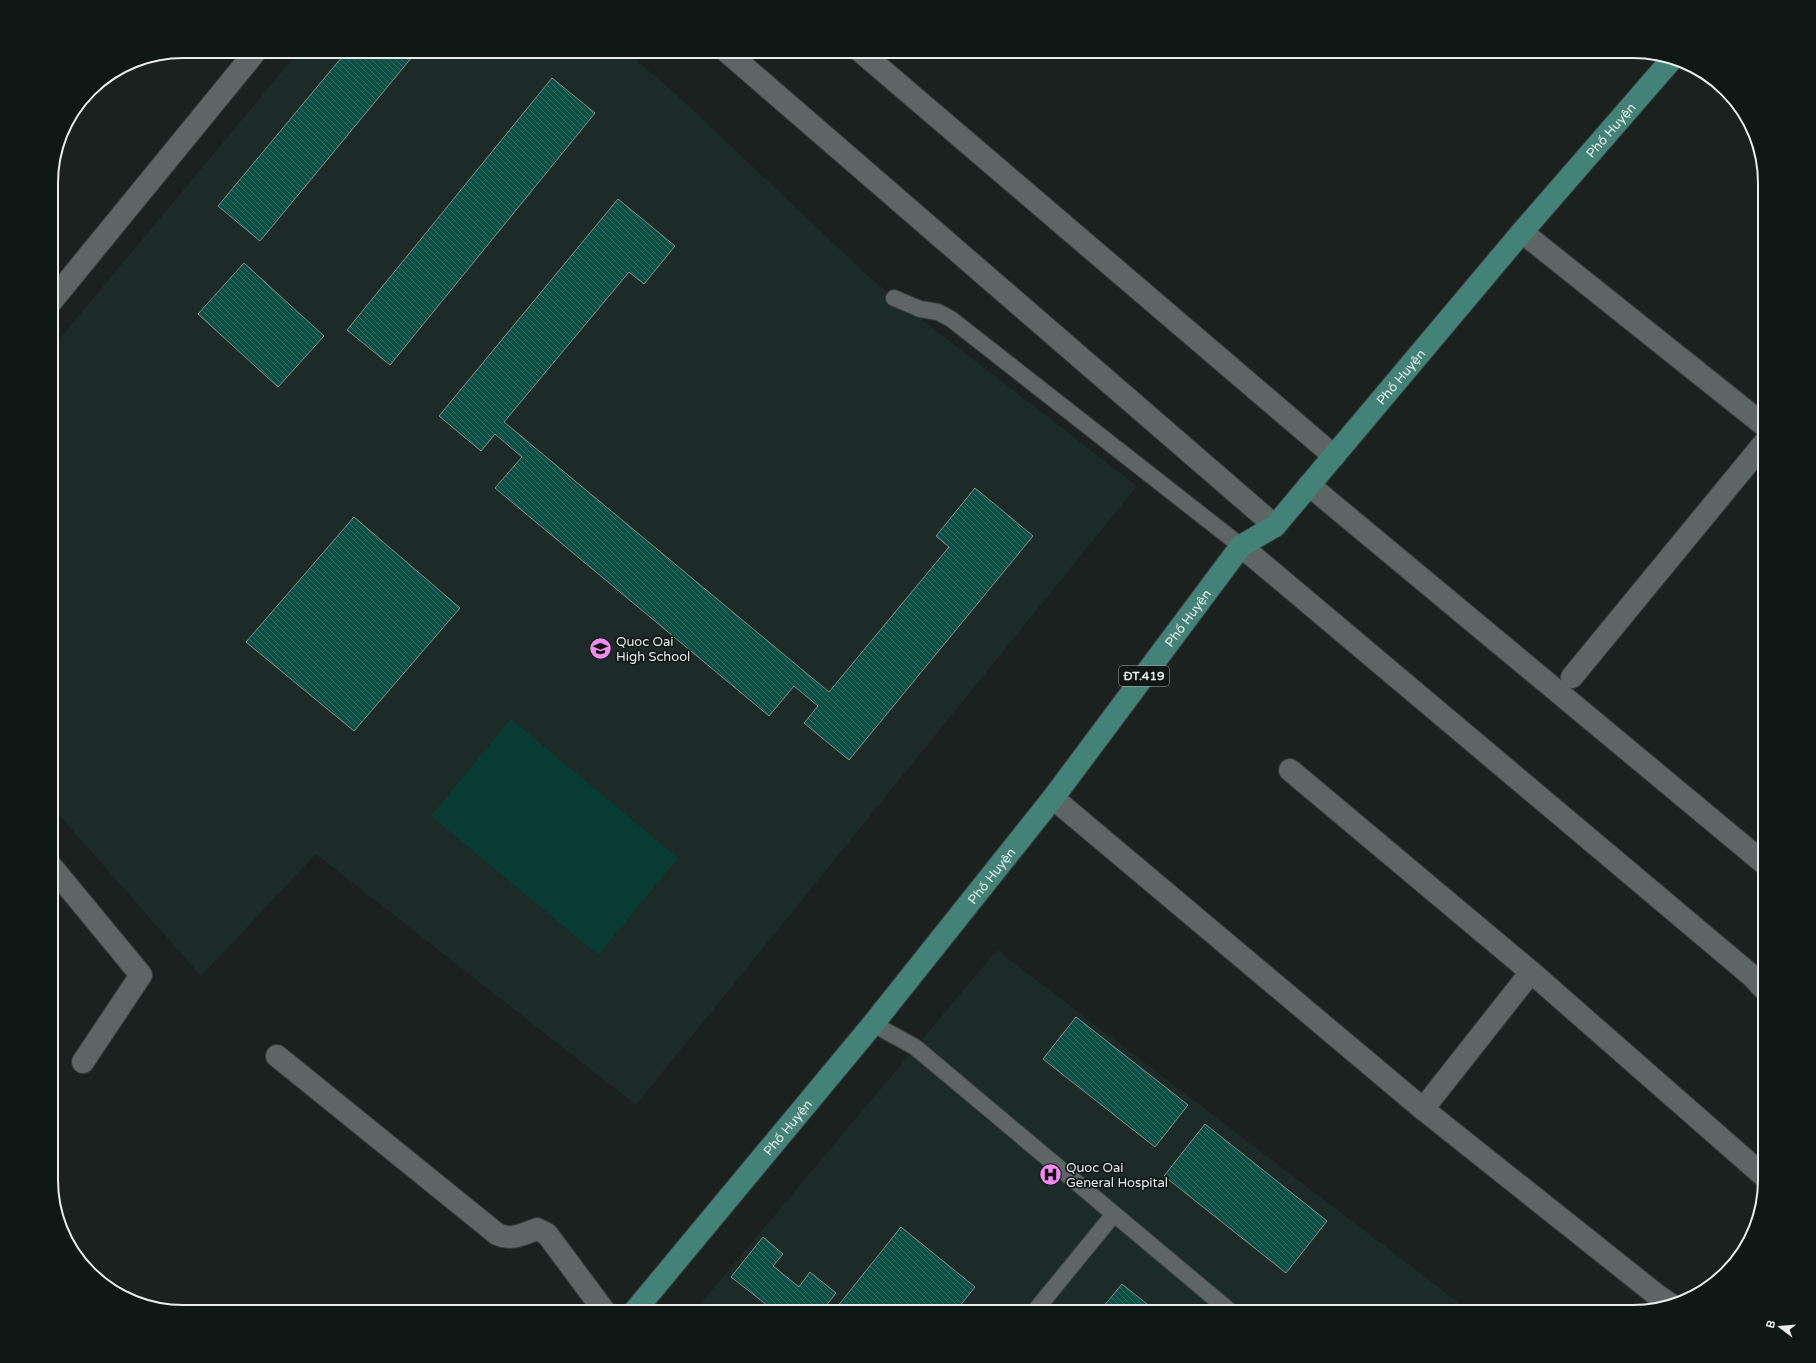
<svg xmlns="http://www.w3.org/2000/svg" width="1816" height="1363" viewBox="0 0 1816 1363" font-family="'Varela Round',sans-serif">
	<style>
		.built { fill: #1c2b27 }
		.garden { fill: #083b32 }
		.building { fill: url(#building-back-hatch); stroke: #848d8b }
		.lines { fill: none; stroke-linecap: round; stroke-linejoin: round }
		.service-casing { stroke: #373c3b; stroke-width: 18 }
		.minor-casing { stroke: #373c3b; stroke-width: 24 }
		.tertiary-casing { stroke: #373c3b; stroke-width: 24 }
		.primary-casing { stroke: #373c3b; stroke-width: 24 }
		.service { stroke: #5d6664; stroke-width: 16 }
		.minor { stroke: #5d6664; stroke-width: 22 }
		.tertiary { stroke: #5d6664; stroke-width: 22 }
		.primary { stroke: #438276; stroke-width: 22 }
		.labels { text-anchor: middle; stroke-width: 3.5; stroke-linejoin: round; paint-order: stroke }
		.shield { fill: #101816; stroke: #a7adac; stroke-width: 1 }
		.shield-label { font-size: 12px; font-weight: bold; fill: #e8edec }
		.street-label { font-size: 13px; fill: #e8edec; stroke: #101816 }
		.poi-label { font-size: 13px; fill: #e8edec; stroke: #101816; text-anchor: start }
		.rim { fill: none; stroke: #e8edec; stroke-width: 2 }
	</style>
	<defs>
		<pattern id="building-back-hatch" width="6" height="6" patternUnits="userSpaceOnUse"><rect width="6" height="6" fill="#0a5044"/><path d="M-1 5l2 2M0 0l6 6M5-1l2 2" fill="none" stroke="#2e6a5f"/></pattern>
	</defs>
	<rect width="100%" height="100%" fill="#1a211f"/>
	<g class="built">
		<polygon points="299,51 626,51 677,95 867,275 894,298 1137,486 636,1105 316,854 201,976 51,806 51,349"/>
		<polygon points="997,950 1471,1312 715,1312 702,1302"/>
	</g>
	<polygon class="garden" points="511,719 678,858 598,955 431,816"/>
	<g class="building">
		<polygon points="347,51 417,51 260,241 218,206"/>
		<polygon points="552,78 595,113 390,365 347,330"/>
		<polygon points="618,199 675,246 644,284 629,272 504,422 829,692 949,547 936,536 975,488 1033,536 849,760 804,723 818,706 794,686 769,716 495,488 522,457 495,434 481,451 439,416"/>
		<polygon points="244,263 324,336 278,387 198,314"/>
		<polygon points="354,517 460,608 354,731 246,642"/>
		<polygon points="1076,1017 1188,1105 1155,1147 1043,1059"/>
		<polygon points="1205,1124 1327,1221 1286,1273 1164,1176"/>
		<polygon points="901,1227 975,1287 955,1312 833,1312"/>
		<polygon points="763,1237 783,1254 773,1266 799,1287 810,1272 836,1293 821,1312 776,1312 731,1277"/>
		<polygon points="1122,1284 1157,1312 1099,1312"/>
	</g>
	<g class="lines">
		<defs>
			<g id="service">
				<polyline points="894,298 920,309 938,312 951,319 1241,546"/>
				<polyline points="873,1024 915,1047 1231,1312"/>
				<polyline points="1034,1312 1114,1214"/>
			</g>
			<g id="minor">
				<polyline points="726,51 1275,526"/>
				<polyline points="860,51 1334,456"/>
				<polyline points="1522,232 1765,426"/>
				<polyline points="51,302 256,51"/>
				<polyline points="1572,677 1765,442"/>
				<polyline points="1290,770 1531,972 1765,1177"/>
				<polyline points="1053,798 1423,1109 1658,1296 1670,1304"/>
				<polyline points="51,866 141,975 83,1062"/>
				<path d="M277,1056L497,1234C512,1241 523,1234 537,1229L547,1234L605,1312"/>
				<polyline points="1423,1109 1531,972"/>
			</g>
			<g id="tertiary">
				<polyline points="1309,485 1765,864"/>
				<polyline points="1241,546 1752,976 1765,990"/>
			</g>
			<g id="primary">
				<path id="s1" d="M634,1312L873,1024L1053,798L1241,546L1275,526L1522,232L1673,58"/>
			</g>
		</defs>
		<use href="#service" class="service-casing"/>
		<use href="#minor" class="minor-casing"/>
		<use href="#tertiary" class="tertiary-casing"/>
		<use href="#primary" class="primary-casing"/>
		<use href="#service" class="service"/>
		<use href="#minor" class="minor"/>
		<use href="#tertiary" class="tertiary"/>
		<use href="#primary" class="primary"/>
	</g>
	<defs>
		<symbol id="school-disc" viewBox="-11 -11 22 22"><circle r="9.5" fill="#f38af1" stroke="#101816"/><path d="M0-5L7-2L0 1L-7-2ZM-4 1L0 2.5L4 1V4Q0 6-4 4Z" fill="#111"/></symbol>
		<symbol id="hospital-disc" viewBox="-11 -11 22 22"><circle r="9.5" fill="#f38af1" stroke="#101816"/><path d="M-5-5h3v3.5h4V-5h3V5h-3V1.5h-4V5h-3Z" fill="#111"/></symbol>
	</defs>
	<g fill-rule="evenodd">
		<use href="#school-disc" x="588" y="636" width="25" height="25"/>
		<use href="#hospital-disc" x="1038" y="1162" width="25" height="25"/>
	</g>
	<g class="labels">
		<rect class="shield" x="1119" y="666" width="50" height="20" rx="3"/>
		<g class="shield-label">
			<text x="1144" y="680">ĐT.419</text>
		</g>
		<g class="street-label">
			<text dy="5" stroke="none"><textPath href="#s1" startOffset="1536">Phố Huyện</textPath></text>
			<text dy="5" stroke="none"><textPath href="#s1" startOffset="1212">Phố Huyện</textPath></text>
			<text dy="5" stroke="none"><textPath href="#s1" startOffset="888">Phố Huyện</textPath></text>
			<text dy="5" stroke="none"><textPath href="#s1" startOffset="564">Phố Huyện</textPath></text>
			<text dy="5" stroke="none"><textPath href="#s1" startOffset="240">Phố Huyện</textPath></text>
		</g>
		<g class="poi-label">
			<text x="616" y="646">Quoc Oai<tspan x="616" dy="15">High School</tspan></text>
			<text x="1066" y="1172">Quoc Oai<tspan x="1066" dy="15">General Hospital</tspan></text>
		</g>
	</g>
	<path d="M0 0H1816V1363H0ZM183 58H1633A125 125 0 0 1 1758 183V1180A125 125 0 0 1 1633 1305H183A125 125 0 0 1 58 1180V183A125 125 0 0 1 183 58Z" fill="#101816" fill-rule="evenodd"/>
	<path class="rim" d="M183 58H1633A125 125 0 0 1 1758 183V1180A125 125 0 0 1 1633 1305H183A125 125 0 0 1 58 1180V183A125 125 0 0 1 183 58Z"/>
	<g transform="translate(1780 1327) rotate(286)" stroke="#101816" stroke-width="3" paint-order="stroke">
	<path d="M0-3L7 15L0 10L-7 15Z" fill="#e8edec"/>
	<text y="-6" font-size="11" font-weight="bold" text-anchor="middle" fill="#e8edec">B</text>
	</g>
</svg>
